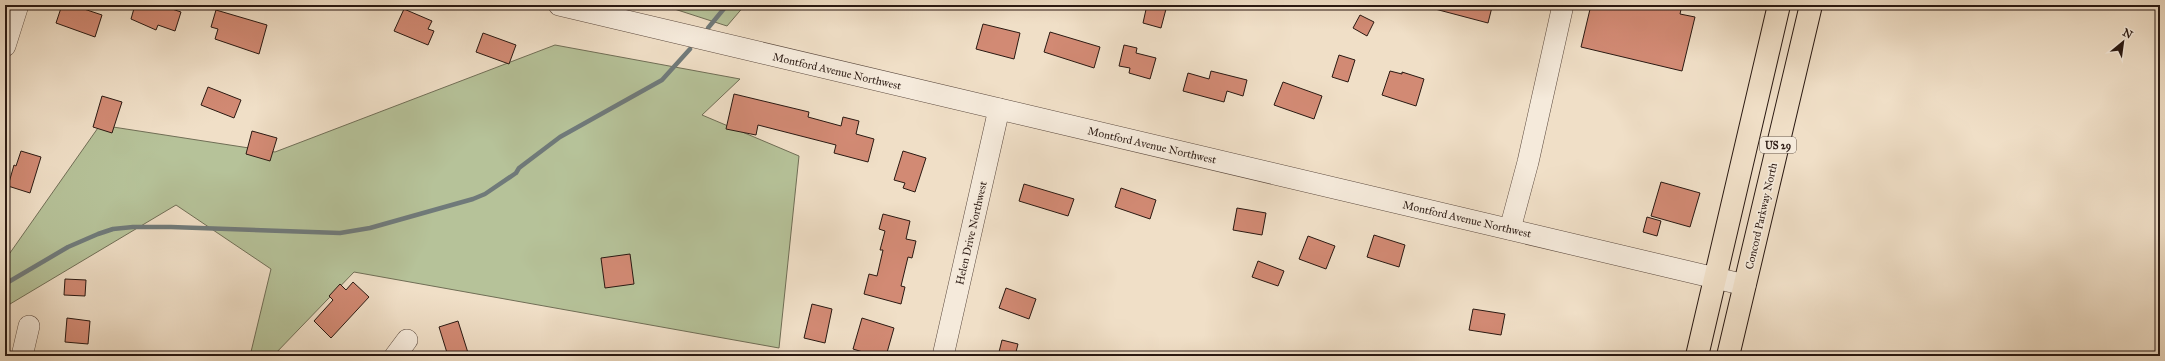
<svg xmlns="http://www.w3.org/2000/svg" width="2165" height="361" viewBox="0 0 2165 361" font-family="'IM FELL Great Primer',serif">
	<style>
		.green { fill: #b6c299; stroke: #706e56 }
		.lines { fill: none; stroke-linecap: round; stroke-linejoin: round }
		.stream { stroke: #707a7a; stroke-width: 4.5 }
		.building { fill: #d28a74; stroke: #2a1912 }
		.minor-casing { stroke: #5c4a3f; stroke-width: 22 }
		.highway-casing { stroke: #2a1912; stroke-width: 24 }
		.minor { stroke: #f5eadb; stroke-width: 21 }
		.highway { stroke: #f0dfc7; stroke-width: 22 }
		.labels { text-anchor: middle; stroke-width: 3.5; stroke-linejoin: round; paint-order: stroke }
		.shield { fill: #f5eadb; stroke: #67584e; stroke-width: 1 }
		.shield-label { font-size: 10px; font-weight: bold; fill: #2a1912 }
		.street-label { font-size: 11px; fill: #2a1912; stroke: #f5eadb }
	</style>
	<rect width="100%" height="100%" fill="#f0dfc7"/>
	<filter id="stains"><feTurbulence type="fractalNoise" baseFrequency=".005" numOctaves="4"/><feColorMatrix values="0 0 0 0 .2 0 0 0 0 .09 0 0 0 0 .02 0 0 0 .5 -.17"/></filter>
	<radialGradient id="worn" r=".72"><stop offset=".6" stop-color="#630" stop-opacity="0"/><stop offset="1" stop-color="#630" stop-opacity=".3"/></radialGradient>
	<g class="green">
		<polygon points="662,5 745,5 727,26"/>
		<polygon points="555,45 740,79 702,115 799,156 779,348 354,272 273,356 250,356 271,269 176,205 5,307 5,260 100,125 275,152"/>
	</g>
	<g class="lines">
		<g class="stream">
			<polyline points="708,28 727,5"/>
			<polyline points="5,284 68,247 98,234 113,229 133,227 171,227 340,233 370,228 473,199 485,194 516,173 519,168 560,137 662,80 690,49"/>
		</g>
	</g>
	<g class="building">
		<polygon points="62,5 72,5 102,15 95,37 56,23"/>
		<polygon points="135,5 160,5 181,12 175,31 158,25 156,30 131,19"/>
		<polygon points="1147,5 1166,9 1161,28 1143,23"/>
		<polygon points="1435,5 1485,5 1492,7 1488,23 1435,9"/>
		<polygon points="1591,5 1682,5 1680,14 1695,17 1682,71 1581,47"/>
		<polygon points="404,9 432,21 428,29 434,31 428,45 394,31"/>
		<polygon points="216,10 267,25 259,54 215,39 218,29 211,27"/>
		<polygon points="1360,15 1374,22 1367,36 1353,28"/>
		<polygon points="983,24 1020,33 1014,59 976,49"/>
		<polygon points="1050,32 1100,47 1094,68 1044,52"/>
		<polygon points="483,33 516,45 509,64 476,52"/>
		<polygon points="1124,45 1137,48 1136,53 1156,58 1150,79 1129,73 1130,68 1119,66"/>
		<polygon points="1339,55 1355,60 1348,82 1332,77"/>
		<polygon points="1211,71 1247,80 1243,96 1227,91 1224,102 1183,91 1188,73 1209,79"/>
		<polygon points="1390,71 1402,74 1402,72 1424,79 1416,106 1382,95"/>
		<polygon points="1283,82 1322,96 1314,119 1274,105"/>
		<polygon points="208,87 241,100 234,118 201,105"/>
		<polygon points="734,94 809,112 808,117 841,126 843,117 859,121 856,134 874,139 868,162 834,153 836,145 758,125 756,135 726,129"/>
		<polygon points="102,96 122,102 112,133 93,127"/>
		<polygon points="252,131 277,138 270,161 246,154"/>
		<polygon points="21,151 41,157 30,193 8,186 14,165 16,166"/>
		<polygon points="903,151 926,158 915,192 903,188 905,183 894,180"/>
		<polygon points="1661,182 1700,193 1690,227 1651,216"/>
		<polygon points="1024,184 1074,199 1068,216 1019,201"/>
		<polygon points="1121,188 1156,200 1150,219 1115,207"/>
		<polygon points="1237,208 1266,213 1262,235 1233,230"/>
		<polygon points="883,214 910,221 906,239 916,241 912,258 908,257 901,286 905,287 901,304 864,294 869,274 877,276 883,250 880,250 885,231 879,229"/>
		<polygon points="1647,217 1661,221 1657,236 1643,232"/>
		<polygon points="1374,235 1405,245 1399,267 1367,257"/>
		<polygon points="1308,236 1335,246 1326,269 1299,259"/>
		<polygon points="630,254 634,284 605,288 601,258"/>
		<polygon points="1258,261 1284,271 1278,286 1252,277"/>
		<polygon points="65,279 86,280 85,296 64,295"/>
		<polygon points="353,282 369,297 331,338 314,321 333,300 329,296 340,284 346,290"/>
		<polygon points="1006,288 1036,299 1029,319 999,308"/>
		<polygon points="812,304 832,309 825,343 804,338"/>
		<polygon points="1473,309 1505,314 1501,335 1469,330"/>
		<polygon points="67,318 90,321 88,344 65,342"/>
		<polygon points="862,318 894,328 886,356 876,356 853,349"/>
		<polygon points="458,321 469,356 448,356 439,327"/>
		<polygon points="1002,340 1018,344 1015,356 998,356"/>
	</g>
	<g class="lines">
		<defs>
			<g id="minor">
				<polyline points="559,5 1745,285"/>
				<polyline points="5,46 18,5"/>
				<polyline points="1510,229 1528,162 1563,5"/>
				<polyline points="22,356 29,326"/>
				<polyline points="395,356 407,340"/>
				<polyline points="943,356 999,109"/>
			</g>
			<g id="highway">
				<polyline points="1697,356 1779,5"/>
				<polyline points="1728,356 1811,5"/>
			</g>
		</defs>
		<use href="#minor" class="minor-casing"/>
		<use href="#highway" class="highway-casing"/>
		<use href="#minor" class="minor"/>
		<use href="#highway" class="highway"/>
	</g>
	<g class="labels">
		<rect class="shield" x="1760" y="137" width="36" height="16" rx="3"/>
		<g class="shield-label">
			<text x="1778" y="149">US 29</text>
		</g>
		<g class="street-label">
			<text transform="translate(837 71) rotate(13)" y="4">Montford Avenue Northwest</text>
			<text transform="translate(1152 145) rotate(13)" y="4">Montford Avenue Northwest</text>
			<text transform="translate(1761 216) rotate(-77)" y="4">Concord Parkway North</text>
			<text transform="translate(1467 219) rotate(13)" y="4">Montford Avenue Northwest</text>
			<text transform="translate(971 233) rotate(-77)" y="4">Helen Drive Northwest</text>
		</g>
	</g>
	<rect width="2165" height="361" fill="none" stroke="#f0dfc7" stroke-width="20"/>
	<rect x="6" y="6" width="2153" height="349" fill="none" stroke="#2a1912" stroke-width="2"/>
	<rect x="10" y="10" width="2145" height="341" fill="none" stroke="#2a1912"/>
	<g transform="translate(2123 42) rotate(29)" stroke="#f5eadb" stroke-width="3" paint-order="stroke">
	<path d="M0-3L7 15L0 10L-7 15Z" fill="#2a1912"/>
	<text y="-6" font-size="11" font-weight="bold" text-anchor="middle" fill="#2a1912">N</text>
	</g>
	<rect width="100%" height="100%" filter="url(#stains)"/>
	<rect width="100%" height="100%" fill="url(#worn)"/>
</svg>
